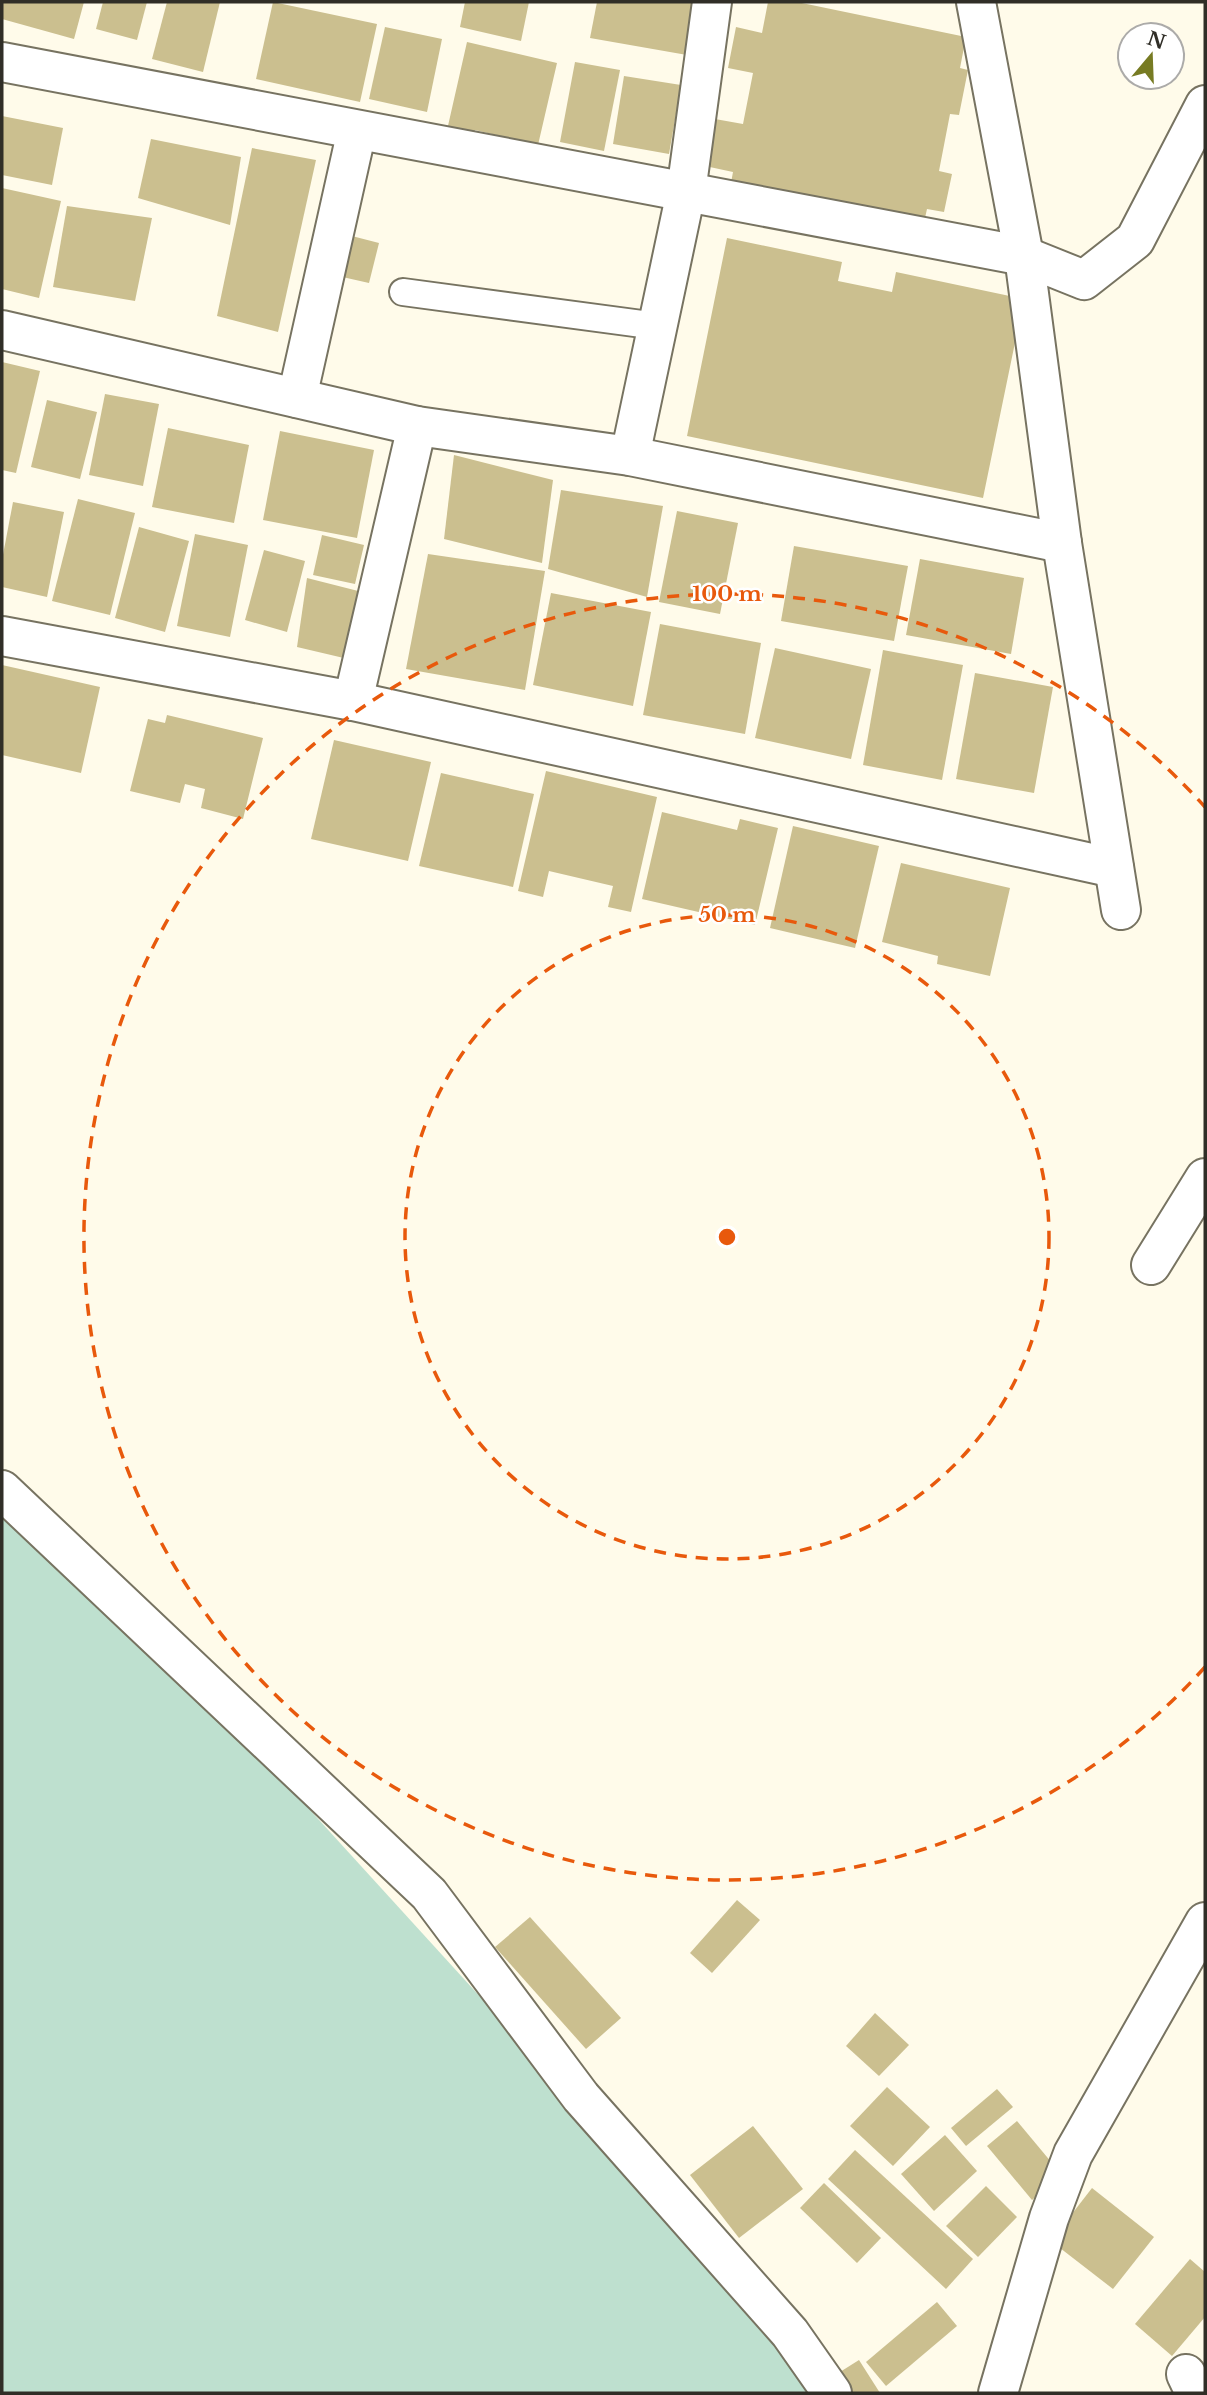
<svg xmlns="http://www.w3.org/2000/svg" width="1207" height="2395" viewBox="0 0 1207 2395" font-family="'Libre Baskerville',serif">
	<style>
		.green { fill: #bee0cf }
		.building { fill: #cbbf8f }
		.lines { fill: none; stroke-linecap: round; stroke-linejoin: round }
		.service-casing { stroke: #777361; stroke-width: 30 }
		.minor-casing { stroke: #777361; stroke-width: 42 }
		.service { stroke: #fff; stroke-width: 26 }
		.minor { stroke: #fff; stroke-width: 38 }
		.ring { fill: none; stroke: #e8590c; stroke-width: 3.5; stroke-dasharray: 12 9 }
		.centre { fill: #e8590c; stroke: #fff; stroke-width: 3.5 }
		.ring-label { font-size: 21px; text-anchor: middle; font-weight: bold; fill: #e8590c; stroke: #fff; stroke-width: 5; stroke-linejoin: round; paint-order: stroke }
	</style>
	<rect width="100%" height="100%" fill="#fffbea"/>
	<polygon class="green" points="2,1472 761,2305 819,2393 2,2393"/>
	<g class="building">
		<polygon points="2,2 84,2 74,39 2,19"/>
		<polygon points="103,2 147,2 137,40 96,29"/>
		<polygon points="167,2 220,2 203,72 152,59"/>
		<polygon points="273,2 377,24 360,102 256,79"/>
		<polygon points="465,2 529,2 521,41 460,27"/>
		<polygon points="597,2 696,2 687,55 590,38"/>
		<polygon points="768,2 797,2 966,37 960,68 968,70 959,115 950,114 939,171 952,174 944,212 927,209 923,227 730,188 733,172 705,166 715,119 743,124 753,73 728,68 736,27 762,33"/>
		<polygon points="385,27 442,39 427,112 369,99"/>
		<polygon points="467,42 557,63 538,145 475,130 472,145 445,139"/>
		<polygon points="575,62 620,70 604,151 560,142"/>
		<polygon points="624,76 681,85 669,154 613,144"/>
		<polygon points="2,116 63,128 52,185 2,175"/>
		<polygon points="151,139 241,157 230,225 138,198"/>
		<polygon points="252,148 316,160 278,332 217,316"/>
		<polygon points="2,188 61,201 39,298 2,289"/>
		<polygon points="67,206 152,218 135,301 53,287"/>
		<polygon points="348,235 379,243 369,283 338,276"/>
		<polygon points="727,238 842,262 838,281 892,292 896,272 1024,299 983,498 687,436"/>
		<polygon points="2,362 40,371 16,473 2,470"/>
		<polygon points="105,394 159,404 143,486 89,475"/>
		<polygon points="47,400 97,412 80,479 31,467"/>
		<polygon points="168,428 249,445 234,523 152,507"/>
		<polygon points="280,431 374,450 357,538 263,520"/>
		<polygon points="454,455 553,480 542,563 444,539"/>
		<polygon points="561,490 663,506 647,597 548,569"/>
		<polygon points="78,499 135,513 110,615 52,601"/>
		<polygon points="13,502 64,512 47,597 2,587 2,560"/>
		<polygon points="677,511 738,523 720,614 659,602"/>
		<polygon points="139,527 189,541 165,632 115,618"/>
		<polygon points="195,534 248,545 230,637 177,626"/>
		<polygon points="322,535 364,545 355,584 313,575"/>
		<polygon points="794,546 908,566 894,641 781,621"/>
		<polygon points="264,550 305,561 287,632 245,620"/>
		<polygon points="428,554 545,571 525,690 406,669"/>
		<polygon points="920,559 1024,578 1011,654 906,635"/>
		<polygon points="307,578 370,594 348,659 297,647"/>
		<polygon points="551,593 651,612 633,706 533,685"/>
		<polygon points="660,624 761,643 745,734 643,715"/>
		<polygon points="775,648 871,669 851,759 755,738"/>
		<polygon points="883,650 963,665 942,780 863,765"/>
		<polygon points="2,665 100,687 81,773 2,755"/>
		<polygon points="975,673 1053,687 1034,793 956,779"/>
		<polygon points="167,715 263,738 243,819 201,808 205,789 185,784 180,803 130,791 148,719 165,723"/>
		<polygon points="334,740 431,762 408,861 311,839"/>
		<polygon points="546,771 657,797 631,912 608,907 613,886 549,871 543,897 518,891"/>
		<polygon points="441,773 534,794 513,887 419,866"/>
		<polygon points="662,812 737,830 740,819 778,828 755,925 642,899"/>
		<polygon points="793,826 879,846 855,948 770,928"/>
		<polygon points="901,863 1010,888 990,976 937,964 938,956 882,942"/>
		<polygon points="737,1900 760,1920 712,1973 690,1953"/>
		<polygon points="530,1917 621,2018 586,2049 495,1947"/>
		<polygon points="875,2013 909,2045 879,2076 846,2046"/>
		<polygon points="887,2087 930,2127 893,2166 850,2126"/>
		<polygon points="997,2089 1013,2107 966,2146 951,2128"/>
		<polygon points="1017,2121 1062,2175 1032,2200 987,2146"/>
		<polygon points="753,2126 803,2189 739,2238 690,2175"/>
		<polygon points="945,2135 977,2171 934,2211 901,2174"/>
		<polygon points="855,2150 973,2259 946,2289 828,2179"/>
		<polygon points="824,2183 881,2238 857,2263 800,2208"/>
		<polygon points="986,2186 1017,2217 978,2257 946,2226"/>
		<polygon points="1092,2188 1154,2237 1113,2289 1051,2241"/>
		<polygon points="1190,2259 1205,2272 1205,2317 1172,2356 1135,2324"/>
		<polygon points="937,2302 957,2326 886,2386 866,2362"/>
		<polygon points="859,2360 880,2393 842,2393 832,2377"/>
	</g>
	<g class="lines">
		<defs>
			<polyline id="service" points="403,292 657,326"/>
			<g id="minor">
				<polyline points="976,2 1024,256 1062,543 1121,910"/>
				<polyline points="2,62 1024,256 1084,280 1135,240 1205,105"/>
				<polyline points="2,330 417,426 630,456 1062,543"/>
				<polyline points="297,398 357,130"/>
				<polyline points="630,456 686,192 712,2"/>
				<polyline points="2,636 353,701 1114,868"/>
				<polyline points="353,701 417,426"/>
				<polyline points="1151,1265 1205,1178"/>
				<polyline points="2,1490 429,1894 581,2097 790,2333 832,2393"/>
				<polyline points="1186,2374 1195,2393"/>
				<polyline points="998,2393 1049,2218 1073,2154 1205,1922"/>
			</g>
		</defs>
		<use href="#service" class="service-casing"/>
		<use href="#minor" class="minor-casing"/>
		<use href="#service" class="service"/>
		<use href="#minor" class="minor"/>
	</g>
	<g class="ring">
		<circle cx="727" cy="1237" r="322"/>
		<path d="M1205 1667A643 643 0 1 1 1205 807"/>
	</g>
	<circle cx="727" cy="1237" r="10" class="centre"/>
	<g class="ring-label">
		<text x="727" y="601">100 m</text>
		<text x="727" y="922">50 m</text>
	</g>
	<rect width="1207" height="2395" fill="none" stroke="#302e27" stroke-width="7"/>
	<g transform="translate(1151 56) rotate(19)"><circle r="33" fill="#ffffff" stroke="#acaba9" stroke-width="2"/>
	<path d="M0-5L12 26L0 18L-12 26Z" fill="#777b23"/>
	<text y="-10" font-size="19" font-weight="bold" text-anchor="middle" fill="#302e27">N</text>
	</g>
</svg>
